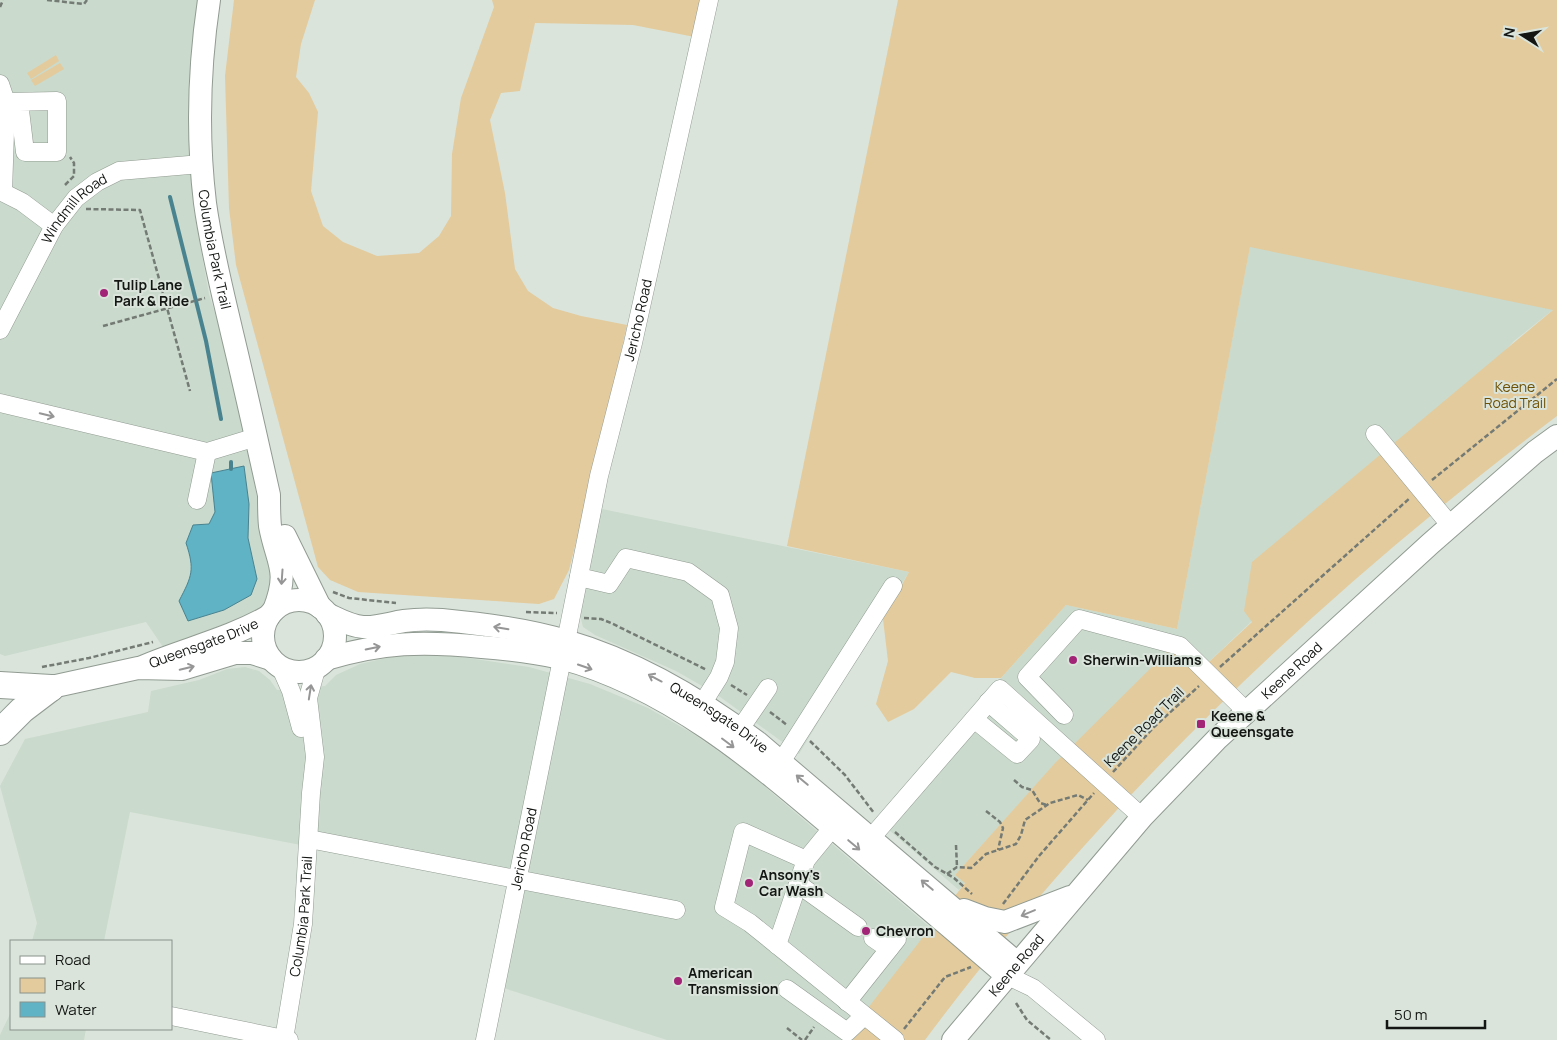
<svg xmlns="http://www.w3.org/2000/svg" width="1557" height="1040" viewBox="0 0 1557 1040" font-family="Manrope,sans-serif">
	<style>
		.built { fill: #cadacc }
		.green { fill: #e3cb9d }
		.water { fill: #60b2c5; stroke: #498390 }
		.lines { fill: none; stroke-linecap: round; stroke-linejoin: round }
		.stream { stroke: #498390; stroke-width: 4 }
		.minor-casing { stroke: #919b92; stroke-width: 19 }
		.major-casing { stroke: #919b92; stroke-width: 24 }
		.highway-casing { stroke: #919b92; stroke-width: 28 }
		.path { stroke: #747a74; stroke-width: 2.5; stroke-dasharray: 5 2.5; stroke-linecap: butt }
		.minor { stroke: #fff; stroke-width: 18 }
		.major { stroke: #fff; stroke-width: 22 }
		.highway { stroke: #fff; stroke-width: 26 }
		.oneway { stroke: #959695 }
		.poi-dot { fill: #a12477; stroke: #dae4db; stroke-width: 2 }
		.labels { text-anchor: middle; stroke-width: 4; stroke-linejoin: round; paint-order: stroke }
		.street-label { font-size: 14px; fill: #131613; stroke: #dae4db }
		.poi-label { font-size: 14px; font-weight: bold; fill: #131613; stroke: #dae4db; text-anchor: start }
		.park-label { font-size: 14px; fill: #6d5003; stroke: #dae4db }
	</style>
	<rect width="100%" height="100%" fill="#dae4db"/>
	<g class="built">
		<polygon points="0,0 200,0 189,121 193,206 209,294 227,351 257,496 262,506 274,576 263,605 244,619 163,647 146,622 5,656 0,654"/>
		<polygon points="1250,246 1554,309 1514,341 1252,621 1196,674 1175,653 1062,756 955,875 965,882 959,890 876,819 1066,605 1177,629"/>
		<polygon points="602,509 909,572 799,754 716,694 676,671 595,635 583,627 580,615 582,596"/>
		<polygon points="441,654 529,667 590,684 648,708 692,733 744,769 959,952 891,1040 667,1040 494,985 514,886 130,812 104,941 32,941 37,923 0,786 25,739 148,712 151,691 199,680 227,669 245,667 259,671 270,680 277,690 325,686 336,675 360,664 395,656"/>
		<polygon points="11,1012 11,1029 86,1029 84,1040 0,1040 0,1035"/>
	</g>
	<g class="green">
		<polygon points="234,0 315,0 301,44 296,77 309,93 318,112 311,191 323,226 343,242 377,256 419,253 439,236 451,216 452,154 461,98 494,7 492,0 713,0 705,39 633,25 535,23 520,91 501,93 490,120 505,193 515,269 528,291 553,308 581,316 627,325 597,459 569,570 554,599 539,604 358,592 330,580 318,567 236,265 229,208 225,76"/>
		<path d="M898,0H1557V416C1321,594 1102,802 925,1040H853L874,1012L868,1008L965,883L955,875L1056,762L1168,651L1175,653L1196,674L1252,622L1244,611L1252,562L1553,310L1250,247L1177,629L1066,605L1001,678H975L951,672L914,709L888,722L876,704L888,661L883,619L909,572L787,546Z"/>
		<polygon points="56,55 59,61 31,79 27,73"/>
		<polygon points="60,63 64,69 35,86 31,80"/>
	</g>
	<path class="water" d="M244,466L249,504L248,538L257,579L251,595L224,610L188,621L179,601C192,576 195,570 186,543L193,525L209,524L215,512L211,473Z"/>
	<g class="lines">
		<g class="stream">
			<polyline points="170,197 206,341 221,419"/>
			<polyline points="231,462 231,469"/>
		</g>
		<defs>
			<g id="minor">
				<polyline points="0,84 6,102 3,192"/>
				<polyline points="6,102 57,101 57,152 25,152 19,102"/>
				<polyline points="0,191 22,202 54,226"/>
				<path id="s1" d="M0,330L54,226L76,198L97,182L119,171L201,164"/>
				<polyline points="0,403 207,452 256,437"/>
				<polyline points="1375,434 1451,526"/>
				<polyline points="197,500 207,452"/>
				<polyline points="579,577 609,584 626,558 688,572 720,595 729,628 725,662 719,677 702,704"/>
				<path id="s2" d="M566,641L599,476L633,343L709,0"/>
				<polyline points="280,666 291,691 301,728"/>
				<polyline points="1064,715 1027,677 1079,619 1180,646 1246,711"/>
				<polyline points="974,719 1017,754 1031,739 988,702"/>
				<polyline points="740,729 768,688"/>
				<polyline points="781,762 893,586"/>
				<polyline points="871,838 1000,689 1142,817"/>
				<polyline points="309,839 676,910"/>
				<polyline points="806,860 743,832 724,907 750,923 895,1040"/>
				<polyline points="798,884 858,927"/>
				<polyline points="873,938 889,949"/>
				<polyline points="777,945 806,860 833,827"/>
				<polyline points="1006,975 1033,988 1096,1040"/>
				<polyline points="787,989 847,1032 864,1016"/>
				<polyline points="847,1002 897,939"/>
				<polyline points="171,1016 289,1040"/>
				<path id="s3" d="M284,1039L303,924L311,793L315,757L308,698L317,666"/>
				<path id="s4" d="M485,1040L562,659"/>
			</g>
			<g id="major">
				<path id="s5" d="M209,0C199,67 197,136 205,203C211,247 222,290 232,333C245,387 257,441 269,495C269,506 269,516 270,526C277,564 290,569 274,610"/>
				<polyline points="285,536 320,607"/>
				<circle cx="299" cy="636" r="36"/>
				<path id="s6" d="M327,614C338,619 350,626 363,627C377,628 390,623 404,621C417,619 429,619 442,620C483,624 526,629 566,641C635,661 700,699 757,742L1017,963"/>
				<path d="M326,659C384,642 422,641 482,647C509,649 535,652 561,658C673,688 763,768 849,841C902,886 954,930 1006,975"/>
				<path id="s7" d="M142,667C184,649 229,639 269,616"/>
				<polyline points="33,691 138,668 182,669 235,653 252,653 271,659"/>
				<polyline points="964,910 985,918 1005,922 1070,897"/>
				<path id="s8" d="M953,1040L1142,817L1217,739L1430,544L1535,452L1557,436"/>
			</g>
			<g id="highway">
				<polyline points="0,685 51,688"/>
				<polyline points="0,732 22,710 51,688"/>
			</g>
		</defs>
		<use href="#minor" class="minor-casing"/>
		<use href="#major" class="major-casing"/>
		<use href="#highway" class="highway-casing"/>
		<g class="path">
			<polyline points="47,0 84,4 87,0"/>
			<polyline points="0,7 3,0"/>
			<polyline points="65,185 74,176 74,163 70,157"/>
			<polyline points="86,209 140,210 190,391"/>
			<polyline points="103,326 205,298"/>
			<polyline points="1432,480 1557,379"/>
			<polyline points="333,592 349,598 396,603"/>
			<polyline points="526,612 557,613"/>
			<polyline points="584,618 601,619 611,623 707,670"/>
			<polyline points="42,667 89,658 153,642"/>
			<polyline points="1220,667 1410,498"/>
			<polyline points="731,685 747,695"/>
			<polyline points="770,712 787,725"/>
			<polyline points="810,741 845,775 874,813"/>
			<polyline points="1113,772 1154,727 1199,686"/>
			<polyline points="1014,780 1022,787 1032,790 1040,803 1047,805"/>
			<polyline points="986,811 1000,822 1003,828 998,850"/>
			<polyline points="895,832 935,867 954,878 972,894"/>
			<polyline points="956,845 957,867"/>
			<polyline points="947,874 957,867 971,868 986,854 1016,844 1021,835 1025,820 1050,803 1078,795 1088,800"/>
			<polyline points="1003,904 1039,856 1094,793"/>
			<polyline points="1016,1003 1027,1020 1051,1040"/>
			<polyline points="787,1028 802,1040"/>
			<polyline points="904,1029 945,977 971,967"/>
			<polyline points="805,1040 814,1027"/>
		</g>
		<use href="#minor" class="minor"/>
		<use href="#major" class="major"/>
		<use href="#highway" class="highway"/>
	</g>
	<defs><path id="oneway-shaft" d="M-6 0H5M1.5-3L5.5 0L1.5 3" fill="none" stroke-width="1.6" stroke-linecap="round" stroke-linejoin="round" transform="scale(1.25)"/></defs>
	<g class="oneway">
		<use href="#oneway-shaft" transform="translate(47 415) rotate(14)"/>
		<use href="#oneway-shaft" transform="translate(282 577) rotate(94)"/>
		<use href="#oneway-shaft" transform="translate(501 628) rotate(-171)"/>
		<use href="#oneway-shaft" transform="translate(373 648) rotate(-12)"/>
		<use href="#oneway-shaft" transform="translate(585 667) rotate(19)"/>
		<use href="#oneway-shaft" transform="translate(187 668) rotate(-13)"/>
		<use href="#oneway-shaft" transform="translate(655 678) rotate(-152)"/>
		<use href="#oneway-shaft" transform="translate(310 692) rotate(-81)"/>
		<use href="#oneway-shaft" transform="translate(728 743) rotate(37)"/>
		<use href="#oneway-shaft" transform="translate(802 780) rotate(-140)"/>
		<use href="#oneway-shaft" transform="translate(854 845) rotate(40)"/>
		<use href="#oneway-shaft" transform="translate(927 885) rotate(-140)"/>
		<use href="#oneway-shaft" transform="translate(1028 913) rotate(157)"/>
	</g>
	<g class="poi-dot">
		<circle cx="104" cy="293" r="5"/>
		<circle cx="1073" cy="660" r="5"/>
		<rect x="1196" y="719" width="10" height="10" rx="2.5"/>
		<circle cx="749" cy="883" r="5"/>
		<circle cx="866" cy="931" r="5"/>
		<circle cx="678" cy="981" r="5"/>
	</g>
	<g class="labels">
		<g class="street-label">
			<text dy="5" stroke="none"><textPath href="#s1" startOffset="144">Windmill Road</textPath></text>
			<text dy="5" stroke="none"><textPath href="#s5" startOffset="251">Columbia Park Trail</textPath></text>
			<text dy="5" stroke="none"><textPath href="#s2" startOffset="329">Jericho Road</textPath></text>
			<text dy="5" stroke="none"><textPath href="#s7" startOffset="66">Queensgate Drive</textPath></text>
			<text dy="5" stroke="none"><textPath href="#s8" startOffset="502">Keene Road</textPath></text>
			<text dy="5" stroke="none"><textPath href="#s6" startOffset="416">Queensgate Drive</textPath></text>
			<text transform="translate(1144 727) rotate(-45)" y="5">Keene Road Trail</text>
			<text dy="5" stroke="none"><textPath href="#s4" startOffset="195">Jericho Road</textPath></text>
			<text dy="5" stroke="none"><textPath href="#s3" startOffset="124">Columbia Park Trail</textPath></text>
			<text dy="5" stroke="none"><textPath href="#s8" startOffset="98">Keene Road</textPath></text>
		</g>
		<g class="poi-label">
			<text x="114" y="290">Tulip Lane<tspan x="114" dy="16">Park &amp; Ride</tspan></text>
			<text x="1083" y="665">Sherwin-Williams</text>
			<text x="1211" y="721">Keene &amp;<tspan x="1211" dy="16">Queensgate</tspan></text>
			<text x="759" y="880">Ansony's<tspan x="759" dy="16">Car Wash</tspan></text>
			<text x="876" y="936">Chevron</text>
			<text x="688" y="978">American<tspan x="688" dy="16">Transmission</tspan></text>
		</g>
		<g class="park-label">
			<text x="1515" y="392">Keene<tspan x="1515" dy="16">Road Trail</tspan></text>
		</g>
	</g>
	<rect x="10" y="940" width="162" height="90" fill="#dae4db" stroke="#8a928b"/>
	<rect x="20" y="956" width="25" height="8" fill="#ffffff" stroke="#8a928b"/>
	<text x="55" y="965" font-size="15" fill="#131613">Road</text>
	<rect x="20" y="978" width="25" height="15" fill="#e3cb9d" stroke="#8a928b"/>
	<text x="55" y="990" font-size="15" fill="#131613">Park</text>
	<rect x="20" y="1002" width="25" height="15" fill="#60b2c5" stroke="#8a928b"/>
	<text x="55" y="1015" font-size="15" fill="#131613">Water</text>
	<g transform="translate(1522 35) rotate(281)" stroke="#dae4db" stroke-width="4" paint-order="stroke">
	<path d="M0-4L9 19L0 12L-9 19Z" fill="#131613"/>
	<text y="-8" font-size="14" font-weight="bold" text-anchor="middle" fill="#131613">N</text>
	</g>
	<path d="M1387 1020v8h98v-8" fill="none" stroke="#131613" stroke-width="2.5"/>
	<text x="1394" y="1020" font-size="15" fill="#131613" stroke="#dae4db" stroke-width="4" paint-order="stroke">50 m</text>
</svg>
